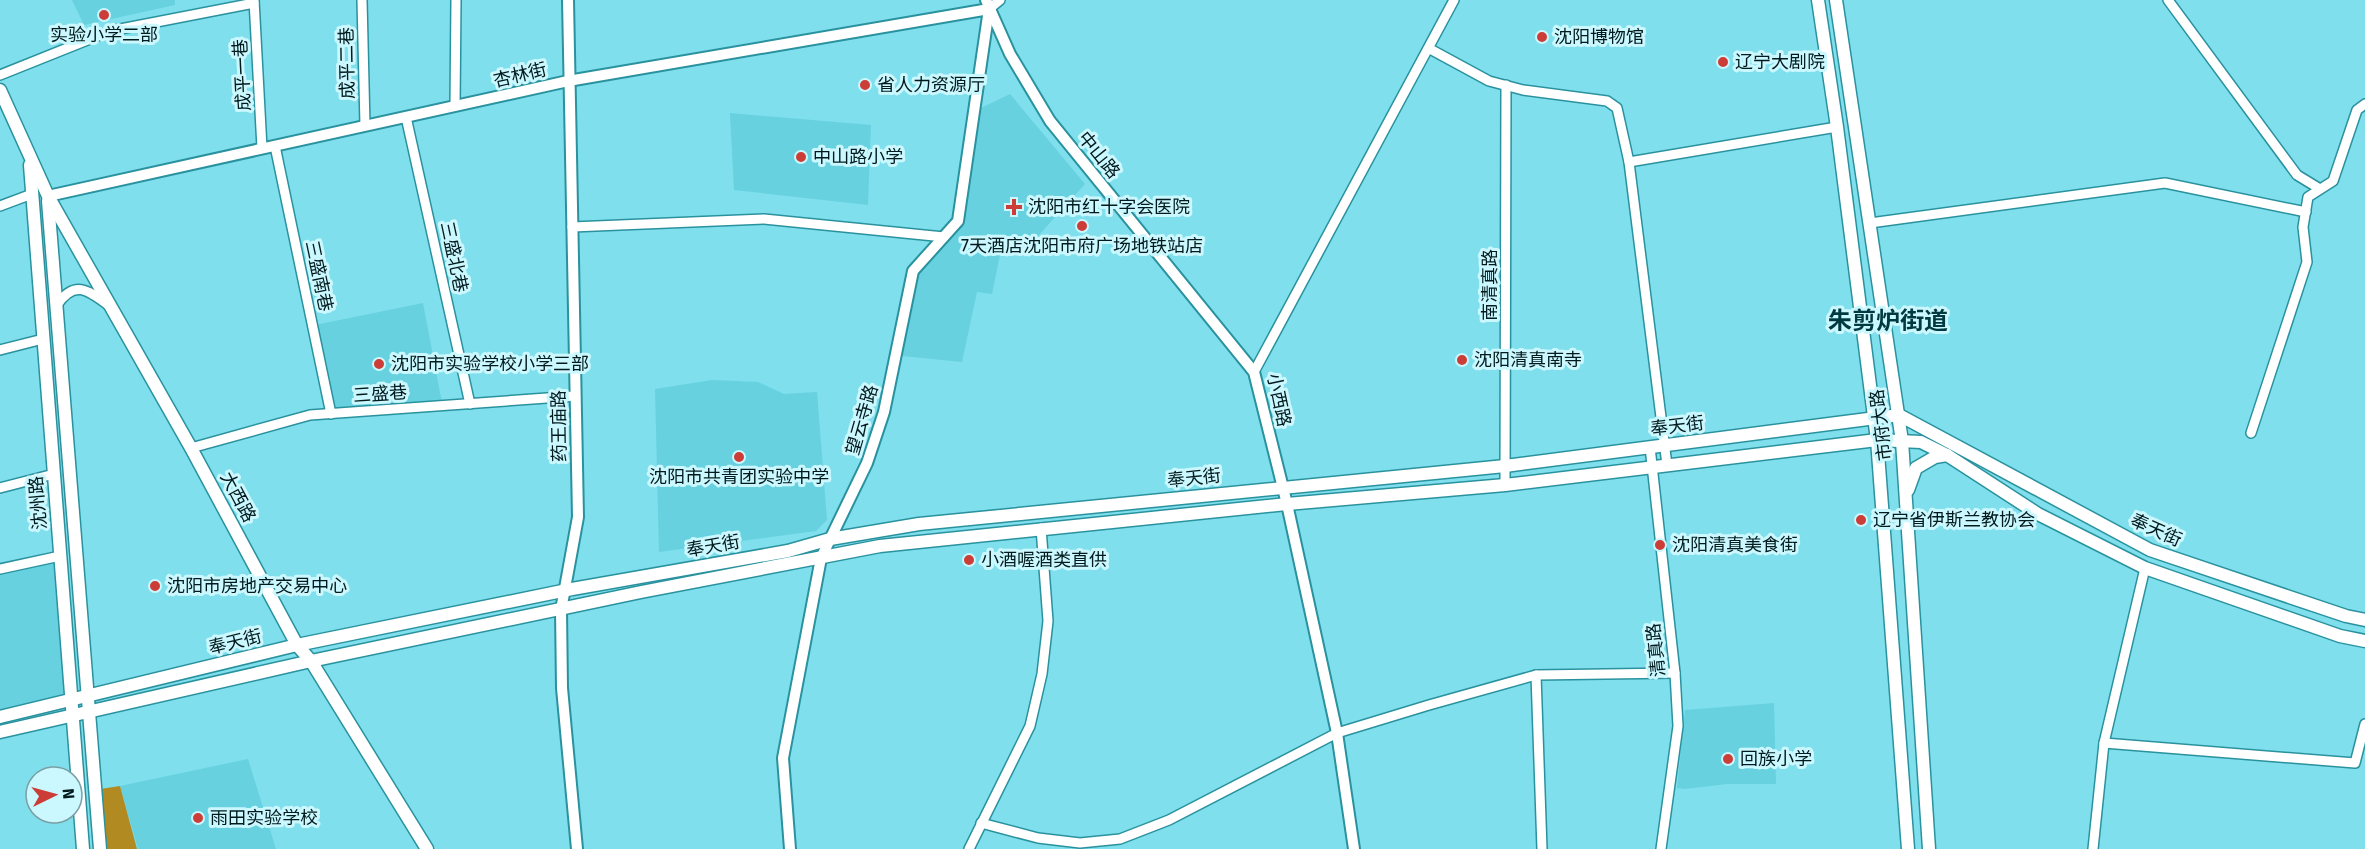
<svg xmlns="http://www.w3.org/2000/svg" width="2365" height="849" viewBox="0 0 2365 849" font-family="'Fira Sans','Noto Sans SC',sans-serif">
	<style>
		.built { fill: #67d1df }
		.forest { fill: #b18b22 }
		.lines { fill: none; stroke-linecap: round; stroke-linejoin: round }
		.minor-casing { stroke: #2a929e; stroke-width: 12 }
		.tertiary-casing { stroke: #2a929e; stroke-width: 14 }
		.secondary-casing { stroke: #2a929e; stroke-width: 15 }
		.minor { stroke: #fff; stroke-width: 9 }
		.tertiary { stroke: #fff; stroke-width: 10 }
		.secondary { stroke: #fff; stroke-width: 12 }
		.poi-dot { fill: #cc3d38; stroke: #cbf7fe; stroke-width: 2 }
		.labels { text-anchor: middle; stroke-width: 6; stroke-linejoin: round; paint-order: stroke }
		.poi-label { font-size: 18px; fill: #001a1d; stroke: #cbf7fe; text-anchor: start }
		.street-label { font-size: 18px; fill: #001a1d; stroke: #cbf7fe }
		.district-label { font-size: 24px; font-weight: bold; fill: #003a40; stroke: #cbf7fe }
	</style>
	<rect width="100%" height="100%" fill="#7fdfec"/>
	<g class="built">
		<polygon points="72,0 175,0 175,5 84,25"/>
		<polygon points="1010,94 1085,184 1029,246 1002,245 992,294 977,292 962,362 902,356 917,273 958,230 971,172 976,128 981,108"/>
		<polygon points="730,113 871,125 868,205 734,190"/>
		<polygon points="423,303 442,403 332,412 315,325"/>
		<polygon points="712,380 758,382 784,394 817,392 827,520 816,531 659,552 655,389"/>
		<polygon points="55,562 65,695 0,710 0,574"/>
		<polygon points="1774,703 1776,784 1727,784 1685,789 1677,788 1685,710"/>
		<polygon points="248,759 276,849 138,849 120,786"/>
	</g>
	<polygon class="forest" points="120,786 137,849 107,849 100,789"/>
	<g class="lines">
		<defs>
			<g id="minor">
				<polyline points="254,0 262,148"/>
				<polyline points="362,0 365,126"/>
				<polyline points="2168,0 2297,175 2320,189"/>
				<polyline points="989,9 1000,0"/>
				<polyline points="1430,49 1489,81 1523,90 1607,101 1617,108 1629,162 1667,465"/>
				<polyline points="0,75 110,31 254,3"/>
				<polyline points="455,106 456,0"/>
				<polyline points="406,117 470,404"/>
				<polyline points="275,146 331,414"/>
				<polyline points="1629,162 1837,127"/>
				<polyline points="0,206 32,194"/>
				<polyline points="1870,223 2165,183 2306,212"/>
				<polyline points="572,227 764,219 944,237"/>
				<path d="M57,305C74,280 87,289 108,305"/>
				<polyline points="0,350 43,339"/>
				<polyline points="1254,372 1454,0"/>
				<polyline points="2251,433 2307,262 2303,227 2308,197 2333,181 2357,110 2365,104"/>
				<polyline points="1650,447 1675,673 1678,726 1661,849"/>
				<polyline points="191,448 310,415 575,396"/>
				<polyline points="1505,485 1506,85"/>
				<polyline points="0,488 54,474"/>
				<polyline points="0,569 60,556"/>
				<polyline points="1536,675 1542,849"/>
				<polyline points="2104,743 2355,763 2365,724"/>
				<polyline points="981,823 1038,838 1080,843 1120,839 1169,820 1337,733 1429,705 1536,675 1675,673"/>
				<polyline points="969,849 1030,726 1042,674 1048,621 1041,528"/>
				<polyline points="2093,849 2104,743 2145,568"/>
			</g>
			<g id="tertiary">
				<polyline points="568,0 578,517 561,610 562,688 577,849"/>
				<polyline points="986,0 1010,54 1050,121 1254,372 1287,504 1337,733 1354,849"/>
				<polyline points="48,196 568,81 989,9 958,221 913,271 884,412 867,463 821,558 783,758 790,849"/>
			</g>
			<g id="secondary">
				<polyline points="1818,0 1837,127 1877,440 1908,849"/>
				<polyline points="1836,0 1902,441 1929,849"/>
				<polyline points="0,90 48,196 191,448 297,645 311,661 427,849"/>
				<polyline points="30,165 83,849"/>
				<polyline points="48,201 100,849"/>
				<polyline points="1908,490 1916,468 1935,457 1947,455"/>
				<polyline points="0,717 297,645 572,589 788,551 830,539 919,524 1505,466 1899,415 2150,550 2346,616 2365,620"/>
				<polyline points="0,732 311,661 641,592 880,546 1287,504 1505,485 1877,440 1921,442 1947,455 2038,514 2145,568 2340,636 2365,641"/>
			</g>
		</defs>
		<use href="#minor" class="minor-casing"/>
		<use href="#tertiary" class="tertiary-casing"/>
		<use href="#secondary" class="secondary-casing"/>
		<use href="#minor" class="minor"/>
		<use href="#tertiary" class="tertiary"/>
		<use href="#secondary" class="secondary"/>
	</g>
	<g class="poi-dot">
		<circle cx="104" cy="15" r="6"/>
		<circle cx="1542" cy="37" r="6"/>
		<circle cx="1723" cy="62" r="6"/>
		<circle cx="865" cy="85" r="6"/>
		<circle cx="801" cy="157" r="6"/>
		<path d="M1011 198h6v6h6v6h-6v6h-6v-6h-6v-6h6z"/>
		<circle cx="1082" cy="226" r="6"/>
		<circle cx="1462" cy="360" r="6"/>
		<circle cx="379" cy="364" r="6"/>
		<circle cx="739" cy="457" r="6"/>
		<circle cx="1861" cy="520" r="6"/>
		<circle cx="1660" cy="545" r="6"/>
		<circle cx="969" cy="560" r="6"/>
		<circle cx="155" cy="586" r="6"/>
		<circle cx="1728" cy="759" r="6"/>
		<circle cx="198" cy="818" r="6"/>
	</g>
	<g class="labels">
		<g class="poi-label">
			<text x="104" y="41" text-anchor="middle">实验小学二部</text>
			<text x="1554" y="43">沈阳博物馆</text>
			<text x="1735" y="68">辽宁大剧院</text>
			<text x="877" y="91">省人力资源厅</text>
			<text x="813" y="163">中山路小学</text>
			<text x="1028" y="213">沈阳市红十字会医院</text>
			<text x="1082" y="252" text-anchor="middle">7天酒店沈阳市府广场地铁站店</text>
			<text x="1474" y="366">沈阳清真南寺</text>
			<text x="391" y="370">沈阳市实验学校小学三部</text>
			<text x="739" y="483" text-anchor="middle">沈阳市共青团实验中学</text>
			<text x="1873" y="526">辽宁省伊斯兰教协会</text>
			<text x="1672" y="551">沈阳清真美食街</text>
			<text x="981" y="566">小酒喔酒类直供</text>
			<text x="167" y="592">沈阳市房地产交易中心</text>
			<text x="1740" y="765">回族小学</text>
			<text x="210" y="824">雨田实验学校</text>
		</g>
		<g class="street-label">
			<text transform="translate(347 63) rotate(-91)" y="6">成平二巷</text>
			<text transform="translate(242 75) rotate(-93)" y="6">成平一巷</text>
			<text transform="translate(520 75) rotate(-13)" y="6">杏林街</text>
			<text transform="translate(1099 155) rotate(51)" y="6">中山路</text>
			<text transform="translate(454 257) rotate(78)" y="6">三盛北巷</text>
			<text transform="translate(319 276) rotate(78)" y="6">三盛南巷</text>
			<text transform="translate(1490 285) rotate(-90)" y="6">南清真路</text>
			<text transform="translate(380 394) rotate(-4)" y="6">三盛巷</text>
			<text transform="translate(1279 400) rotate(78)" y="6">小西路</text>
			<text transform="translate(862 420) rotate(-74)" y="6">望云寺路</text>
			<text transform="translate(1881 425) rotate(-97)" y="6">市府大路</text>
			<text transform="translate(559 426) rotate(-91)" y="6">药王庙路</text>
			<text transform="translate(1677 426) rotate(-7)" y="6">奉天街</text>
			<text transform="translate(1194 478) rotate(-6)" y="6">奉天街</text>
			<text transform="translate(238 497) rotate(62)" y="6">大西路</text>
			<text transform="translate(38 503) rotate(-95)" y="6">沈州路</text>
			<text transform="translate(2156 530) rotate(24)" y="6">奉天街</text>
			<text transform="translate(713 546) rotate(-10)" y="6">奉天街</text>
			<text transform="translate(235 642) rotate(-14)" y="6">奉天街</text>
			<text transform="translate(1656 650) rotate(-96)" y="6">清真路</text>
		</g>
		<g class="district-label">
			<text x="1888" y="329">朱剪炉街道</text>
		</g>
	</g>
	<g transform="translate(54 795) rotate(85)"><circle r="28" fill="#cbf7fe" stroke="#7a9fa4" stroke-width="1.5"/>
	<path d="M0-4.5L10 22L0 15L-10 22Z" fill="#cc3d38"/>
	<text y="-9" font-size="16" font-weight="bold" text-anchor="middle" fill="#001a1d">N</text>
	</g>
</svg>
